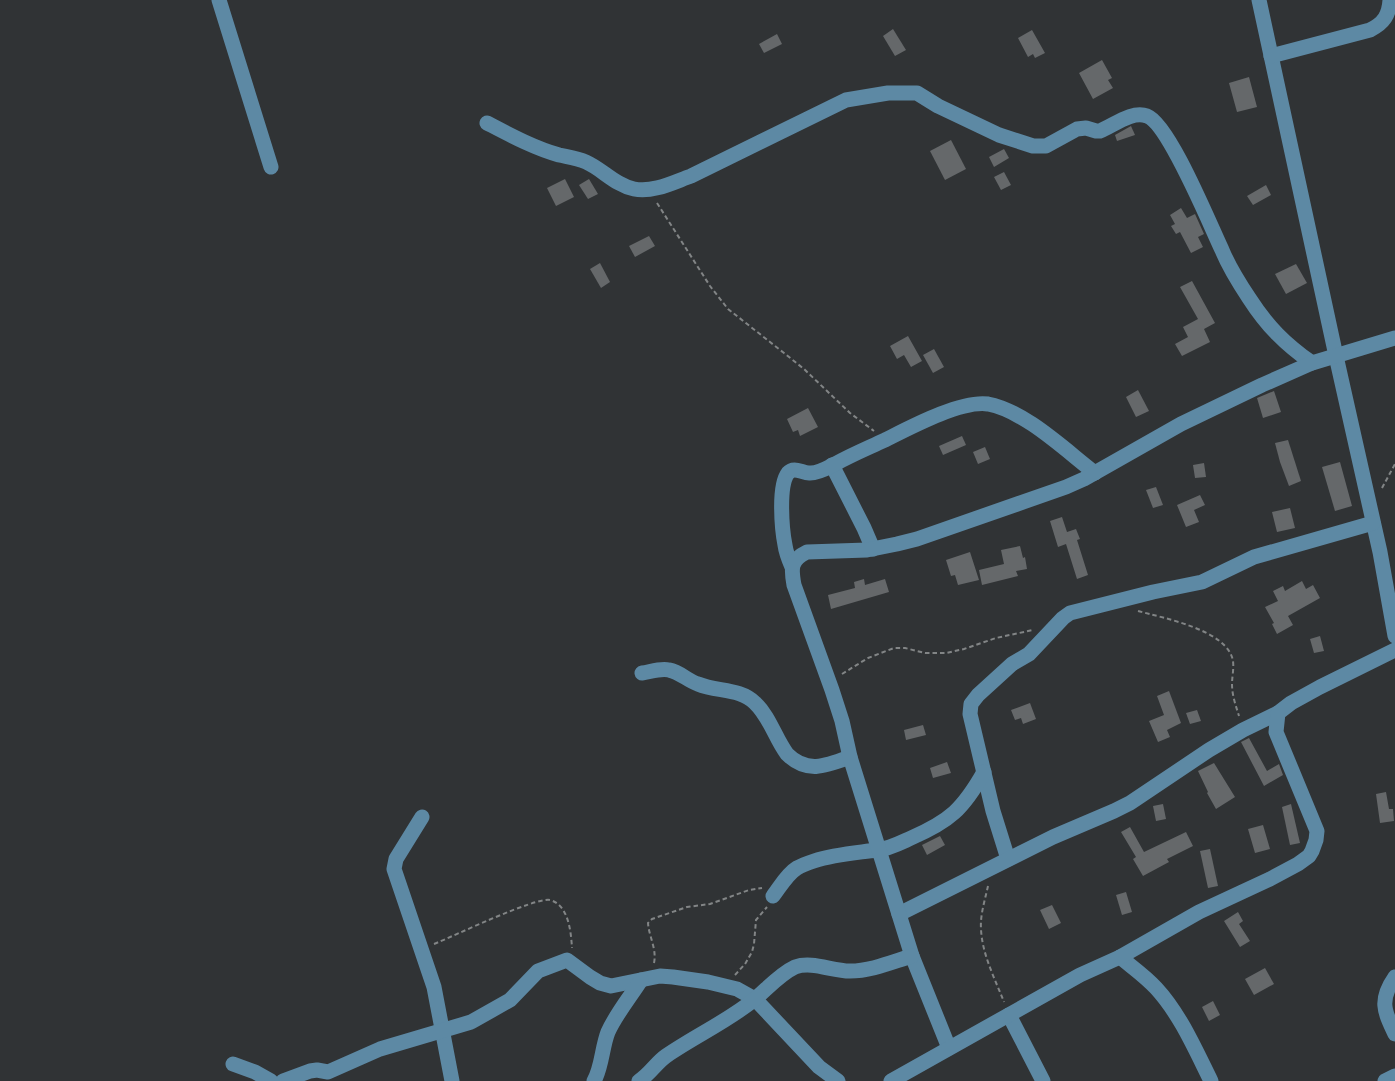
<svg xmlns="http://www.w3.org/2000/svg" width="1395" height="1081" viewBox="0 0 1395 1081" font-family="'Nunito Sans',sans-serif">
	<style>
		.building { fill: #65686a }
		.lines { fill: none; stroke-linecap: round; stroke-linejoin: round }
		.path { stroke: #828586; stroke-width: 2; stroke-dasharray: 4.5 3; stroke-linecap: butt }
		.minor { stroke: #5d89a4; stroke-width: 15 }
	</style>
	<rect width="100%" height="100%" fill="#303335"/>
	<g class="building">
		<polygon points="893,29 906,50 895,56 883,36"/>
		<polygon points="1032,30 1045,53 1035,58 1033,54 1028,57 1018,38"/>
		<polygon points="777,34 782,44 764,53 759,44"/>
		<polygon points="1102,60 1112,78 1108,80 1113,88 1093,99 1079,73"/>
		<polygon points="1249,77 1257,107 1237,112 1229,83"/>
		<polygon points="1131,126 1135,135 1117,141 1115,135"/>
		<polygon points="951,140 966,169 945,180 930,151"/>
		<polygon points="1004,149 1009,158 994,167 989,157"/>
		<polygon points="1004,172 1011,185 1001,190 994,177"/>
		<polygon points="565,179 574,197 556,206 547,188"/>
		<polygon points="589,179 598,194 588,199 579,185"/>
		<polygon points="1266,185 1271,195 1253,205 1247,196"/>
		<polygon points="1181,208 1187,218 1195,214 1204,234 1198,237 1203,247 1191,253 1180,232 1176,234 1171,226 1175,224 1170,215"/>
		<polygon points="649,236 655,246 635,257 629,246"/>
		<polygon points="600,263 610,282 601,288 590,269"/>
		<polygon points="1296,264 1307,283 1286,294 1275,274"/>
		<polygon points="1192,281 1215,323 1204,329 1210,342 1182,356 1175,344 1188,337 1183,327 1198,319 1180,287"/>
		<polygon points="908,336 922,361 911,367 904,355 897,359 890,346"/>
		<polygon points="934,349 944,367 933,373 923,355"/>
		<polygon points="1138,390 1149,411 1136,417 1126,397"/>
		<polygon points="1274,391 1281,412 1263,418 1257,398"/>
		<polygon points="808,408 818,427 800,436 798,430 793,432 787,419"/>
		<polygon points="962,436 966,445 943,455 939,446"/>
		<polygon points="1288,440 1301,481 1289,486 1280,462 1275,443"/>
		<polygon points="985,447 990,459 978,464 973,452"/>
		<polygon points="1340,462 1352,506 1335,511 1322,467"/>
		<polygon points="1204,463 1206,477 1195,478 1193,465"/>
		<polygon points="1156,487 1163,505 1153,508 1146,490"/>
		<polygon points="1200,495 1205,505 1194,510 1199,522 1186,527 1177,505"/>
		<polygon points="1290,508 1295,528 1277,532 1272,512"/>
		<polygon points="1062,517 1067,532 1076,529 1080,539 1077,540 1088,575 1077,579 1066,544 1058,547 1050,521"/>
		<polygon points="1020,546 1023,558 1025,557 1027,569 1016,571 1018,576 982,585 979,570 1004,564 1001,550"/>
		<polygon points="970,552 979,580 958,585 955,575 951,576 946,560"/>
		<polygon points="864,579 865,585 885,579 889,592 831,609 828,595 855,588 854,582"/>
		<polygon points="1302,581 1306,589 1313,585 1320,598 1288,616 1293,625 1277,634 1272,624 1274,623 1265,607 1278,601 1273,591 1283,586 1285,591"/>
		<polygon points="1320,636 1324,651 1314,653 1310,639"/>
		<polygon points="1169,691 1181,723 1167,730 1170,737 1158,742 1149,721 1164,715 1157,696"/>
		<polygon points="1030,703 1036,719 1023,724 1021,718 1015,720 1011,710"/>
		<polygon points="1197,710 1201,721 1190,724 1186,713"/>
		<polygon points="923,725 926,735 906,740 904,730"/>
		<polygon points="1249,738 1267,771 1279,764 1283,775 1264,786 1241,742"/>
		<polygon points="947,762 951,773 933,778 930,768"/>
		<polygon points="1214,763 1235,797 1216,809 1207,793 1208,792 1198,771"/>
		<polygon points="1386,792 1389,809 1393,809 1394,821 1380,823 1376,794"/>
		<polygon points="1163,804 1166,819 1156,821 1153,806"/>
		<polygon points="1291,804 1300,843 1290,845 1282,807"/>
		<polygon points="1263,825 1270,849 1255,853 1248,829"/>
		<polygon points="1130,827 1144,852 1186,832 1193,846 1167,859 1169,862 1143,876 1133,859 1136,857 1121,832"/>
		<polygon points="940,836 945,845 927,855 922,845"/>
		<polygon points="1210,849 1218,886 1208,888 1200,851"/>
		<polygon points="1126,892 1132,912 1122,915 1116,895"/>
		<polygon points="1052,905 1061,923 1049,929 1040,910"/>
		<polygon points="1238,912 1243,921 1239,924 1250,941 1240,947 1224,921"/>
		<polygon points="1265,968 1274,984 1254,995 1245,979"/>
		<polygon points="1213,1001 1220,1015 1209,1021 1202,1007"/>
	</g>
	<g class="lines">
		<g class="path">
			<polyline points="657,203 710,286 728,309 784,353 804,369 850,413 874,431"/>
			<polyline points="1382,488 1395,464"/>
			<path d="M1138,611C1163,618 1228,630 1233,661C1234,669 1232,677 1232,684C1232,696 1236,706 1239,716"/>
			<polyline points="842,674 868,658 894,648 905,648 925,653 946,653 964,649 996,638 1033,630"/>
			<path d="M988,886C985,900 980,915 981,929C982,954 995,979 1004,1002"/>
			<path d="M434,944C454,936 535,897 550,900C569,905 571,933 572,948"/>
			<path d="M654,963C657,949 649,937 648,923L652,919L687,907L710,904L749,890L762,888"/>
			<polyline points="735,975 745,964 752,952 754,944 756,920 767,907"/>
		</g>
		<g class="minor">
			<polyline points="219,0 271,167"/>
			<polyline points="1259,0 1336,356 1380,552 1395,636"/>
			<path d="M1271,56L1370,30C1384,23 1389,15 1390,0"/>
			<path d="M487,123C510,135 534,148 559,155C568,157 577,158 586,162C602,169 615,185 634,189C653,193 674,182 691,176L846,100L888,93H917L938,106L999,135L1033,146H1046L1077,129L1086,128L1096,131H1100C1113,126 1132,110 1147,116C1169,124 1210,225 1222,250C1229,267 1239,283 1249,298C1267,326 1285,344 1312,363"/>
			<polyline points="832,465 864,528 873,549"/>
			<path d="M792,567C789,560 786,553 785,545C782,530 778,486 788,473C794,466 802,473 809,473C817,474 829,467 835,464C851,455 868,448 885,440C909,428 961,400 988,404C1025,411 1065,450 1095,473"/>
			<path d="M642,673C650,672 660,668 669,670C680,672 688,681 698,684C717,692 740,688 755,703C770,717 775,738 787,754C807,774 826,766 850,757"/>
			<polyline points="422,817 396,859 394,869 434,987 452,1081"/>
			<polyline points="1008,859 993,811 970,714 971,704 978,695 1012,664 1029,654 1063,618 1070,613 1153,592 1202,582 1254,557 1373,523"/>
			<path d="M773,896C780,887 787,874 797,868C802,865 808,863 814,861C835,854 855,853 877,850C889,849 900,843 911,838C950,821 963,809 984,772"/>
			<polyline points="899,914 1053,837 1114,811 1130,803 1209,750 1243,730 1278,713"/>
			<path d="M1120,957C1132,967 1145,976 1156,988C1180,1014 1195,1049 1211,1081"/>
			<path d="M1395,977C1379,1000 1384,1011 1395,1034"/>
			<polyline points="1009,1015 1043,1081"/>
			<path d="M949,1048L912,956L850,757L842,721L832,690L794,585C791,569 790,560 807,552L867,550L897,544L917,539L1066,487L1084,479L1181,424L1262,385L1312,363L1395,338"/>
			<polyline points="233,1064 255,1072 271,1081"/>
			<polyline points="283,1081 310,1071 317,1070 328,1072 380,1049 471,1022 510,1000 538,971 567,960 590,977 600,983 611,986 660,976 673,977 708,982 737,989 755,999 819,1067 838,1081"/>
			<path d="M594,1081C602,1067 602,1047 608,1032C616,1014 631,996 641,980"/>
			<path d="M639,1081C650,1074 656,1063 666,1056C695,1036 728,1021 755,999C768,988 780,974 795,967C812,961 832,971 850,971C871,971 892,962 912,956"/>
			<polyline points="891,1081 1080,975 1120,957 1199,912 1270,879 1298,864 1309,856 1312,851 1316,840 1317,831 1276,732 1278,713 1291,703 1320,687 1395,650"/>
			<polyline points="1385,1081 1395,1076"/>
		</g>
	</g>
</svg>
